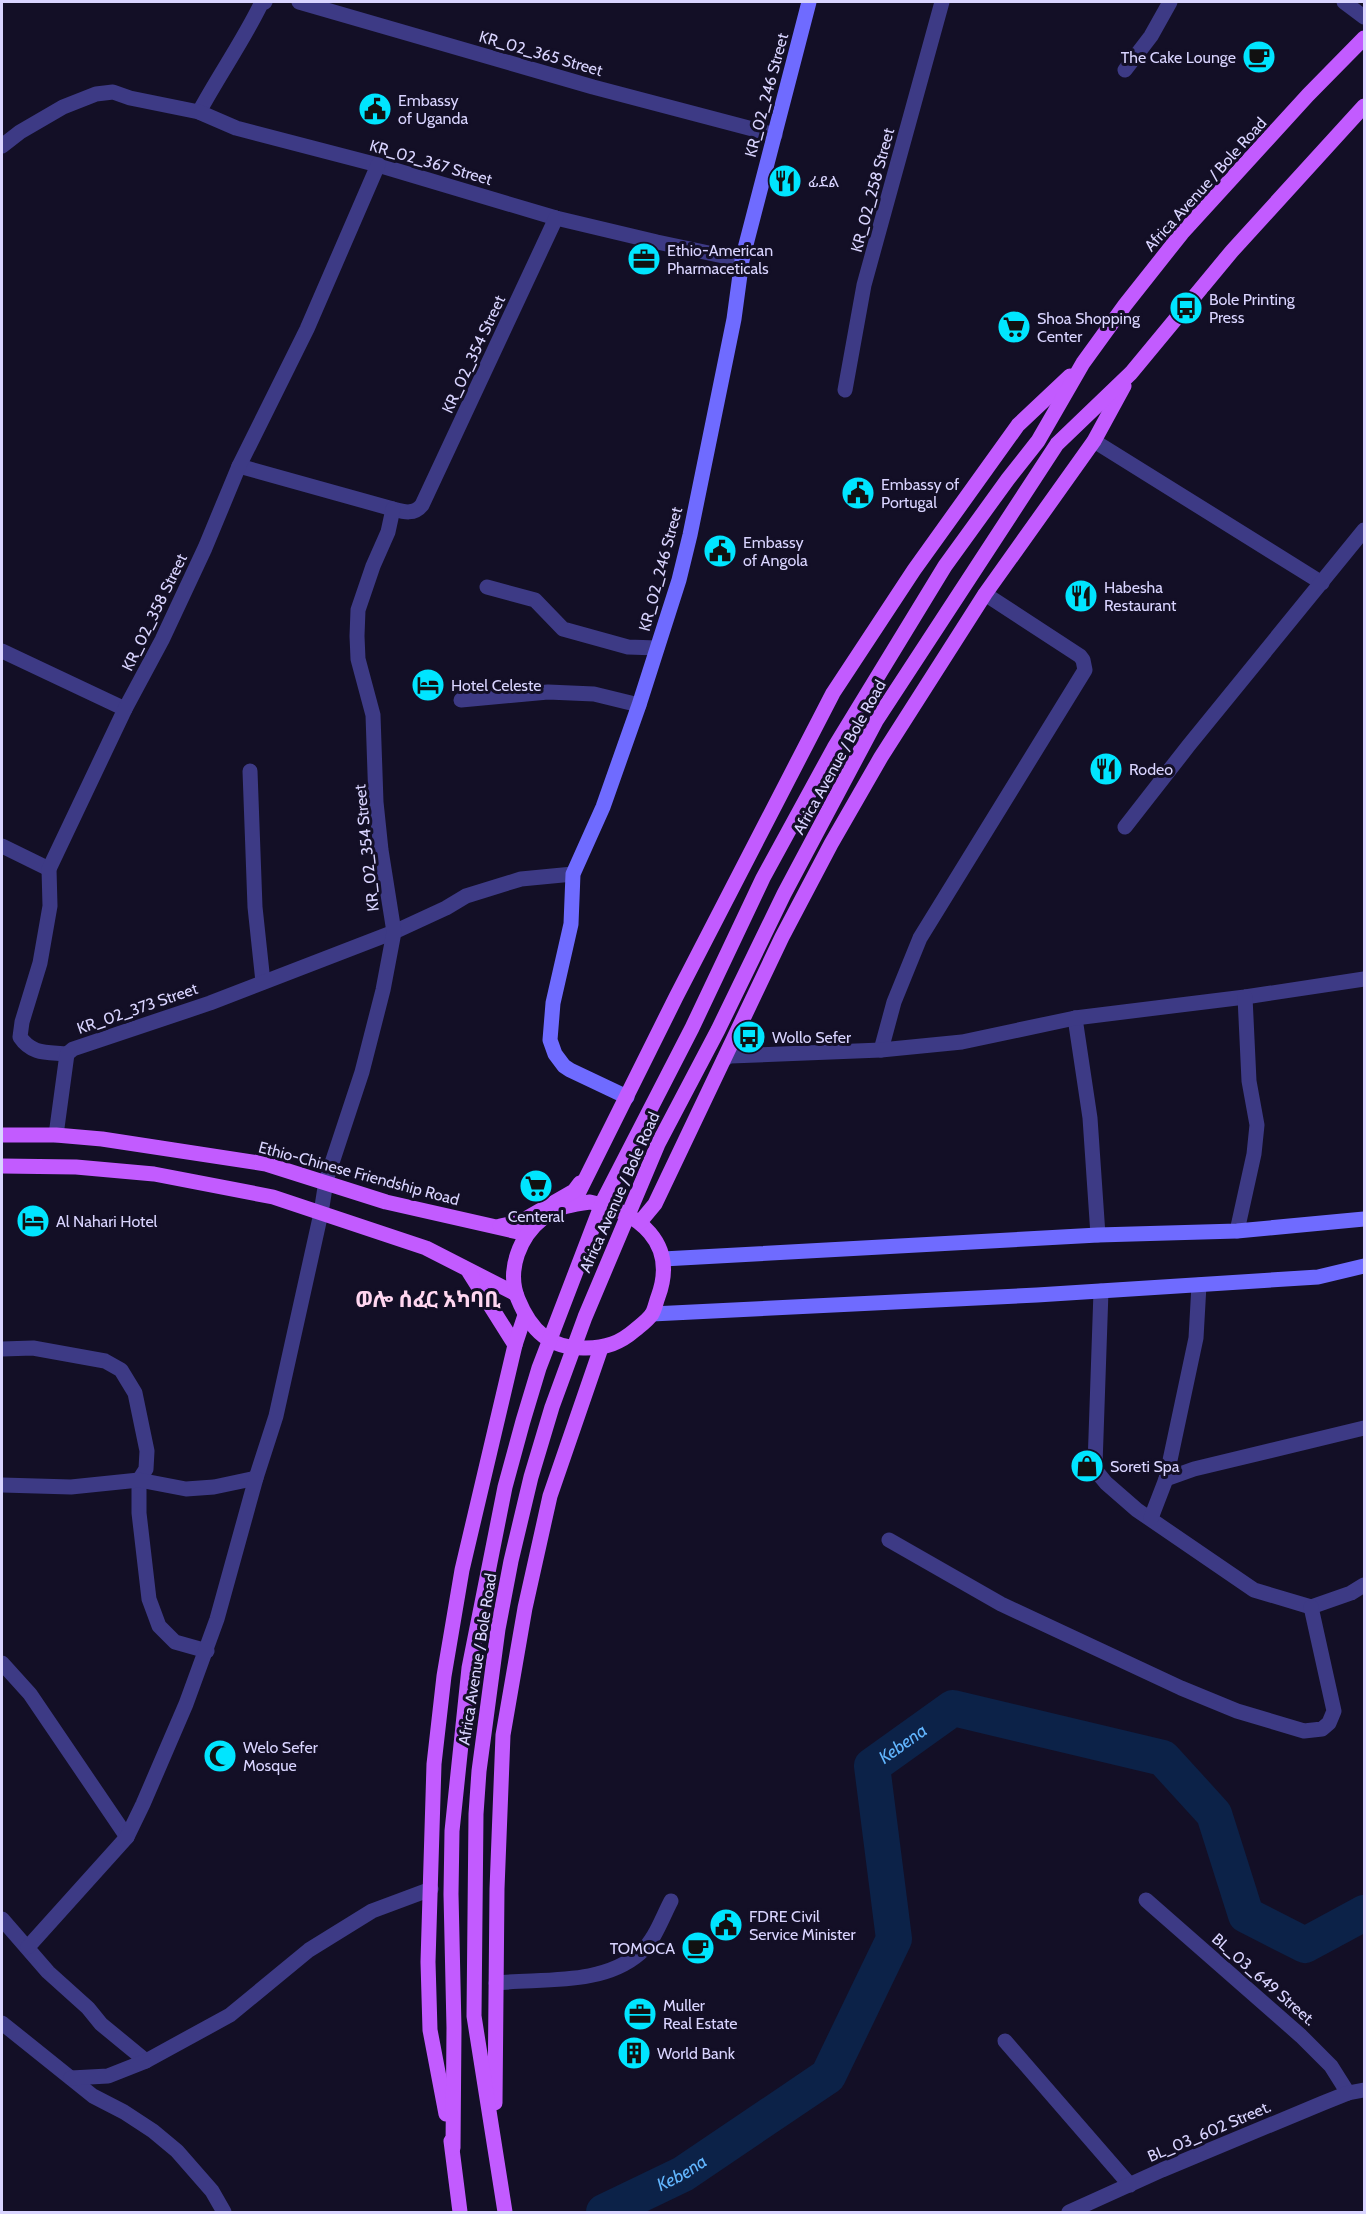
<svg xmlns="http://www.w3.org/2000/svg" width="1366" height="2214" viewBox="0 0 1366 2214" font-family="Cabin,'Noto Sans Ethiopic',sans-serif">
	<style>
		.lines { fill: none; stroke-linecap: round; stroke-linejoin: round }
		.river { stroke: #0c2248; stroke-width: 36 }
		.street { stroke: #3d3a85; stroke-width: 15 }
		.secondary { stroke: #6f6bff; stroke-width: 15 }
		.primary { stroke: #c25bff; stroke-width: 15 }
		.labels { text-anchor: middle; stroke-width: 6; stroke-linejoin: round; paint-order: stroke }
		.street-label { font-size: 16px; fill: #d9d4ff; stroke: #130f26 }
		.poi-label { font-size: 16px; fill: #d9d4ff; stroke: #130f26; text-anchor: start }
		.water-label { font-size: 18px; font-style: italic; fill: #62b6ff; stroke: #130f26 }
		.district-label { font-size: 22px; font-weight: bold; fill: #ffd6f0; stroke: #130f26 }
	</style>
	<rect width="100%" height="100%" fill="#130f26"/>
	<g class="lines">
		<path class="river" id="s1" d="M604,2212L683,2174L828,2076L894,1939L872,1766L953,1708L1163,1758L1214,1814L1246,1915L1305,1945L1364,1913"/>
		<g class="street">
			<polyline points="299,2 593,87 775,135"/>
			<polyline points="1344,2 1364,17"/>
			<polyline points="1125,70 1151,36 1170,2"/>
			<path d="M199,112C219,75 243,41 261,4L265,2"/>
			<polyline points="2,146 20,132 63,107 96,94 113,92 130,98 199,112 236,128 378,165 556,218 657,242 742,260"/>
			<polyline points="845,390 864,285 942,2"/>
			<polyline points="1094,441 1322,583"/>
			<path d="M239,466L393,509C404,512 414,515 422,505L556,218"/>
			<polyline points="487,587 535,600 563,629 628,647 657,648"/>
			<polyline points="2,651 125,709"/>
			<polyline points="461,700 548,692 594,694 639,705"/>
			<polyline points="250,771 255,907 263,982"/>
			<polyline points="1125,827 1189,745 1364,530"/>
			<polyline points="2,846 49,869"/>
			<polyline points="1075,1018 1090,1118 1098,1235"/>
			<polyline points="881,1050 894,1002 920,938 1085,670 1083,660 1080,656 985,594"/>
			<path d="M67,1054C48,1052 32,1055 20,1037L22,1022L40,963L50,906L49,869L125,709L162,640L205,548L239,466L307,329L378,165"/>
			<polyline points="724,1059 730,1056 881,1050 962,1042 1075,1018 1245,997 1364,979"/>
			<polyline points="56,1135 67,1054 73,1049 210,1003 394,932 446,908 466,896 521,879 573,874"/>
			<polyline points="1237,1231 1254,1154 1257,1125 1249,1081 1245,997"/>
			<polyline points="1101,1291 1095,1465 1097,1472 1106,1483 1137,1510 1254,1590 1311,1607 1351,1593 1364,1585"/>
			<polyline points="2,1349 33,1348 105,1361 121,1370 135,1393 147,1451 146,1469 139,1480 139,1513 149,1599 159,1626 175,1642 207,1651"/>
			<polyline points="1166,1479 1194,1469 1364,1428"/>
			<polyline points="2,1485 71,1487 139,1480 186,1489 214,1487 256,1478"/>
			<polyline points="1151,1518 1166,1479 1196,1338 1199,1285"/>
			<polyline points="889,1540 1001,1604 1181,1688 1237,1711 1304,1731 1322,1729 1329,1723 1334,1711 1311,1607"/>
			<polyline points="2,1663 30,1694 127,1837"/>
			<polyline points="1146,1900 1301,2036 1331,2066 1348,2093"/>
			<polyline points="2,1919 48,1972 88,2008 101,2024 146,2061"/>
			<polyline points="28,1947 127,1837 143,1804 186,1704 217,1619 256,1478 276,1416 321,1213 326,1181 362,1072 383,990 394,932 381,850 376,802 373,715 358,659 357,636 358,610 373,566 388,532 393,509"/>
			<path d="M496,1983C542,1978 602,1986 640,1953C655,1940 662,1918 671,1901"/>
			<polyline points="2,2023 93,2096 124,2112 153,2131 177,2151 212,2191 224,2212"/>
			<polyline points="1005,2041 1130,2185"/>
			<polyline points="71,2078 108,2076 146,2061 230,2015 309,1950 372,1911 431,1889"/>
			<polyline points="1069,2212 1162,2170 1323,2103 1348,2093 1364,2090"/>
		</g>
		<g class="secondary">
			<polyline points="627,1097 570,1070 564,1066 555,1054 550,1040 553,1003 571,924 573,874 603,807 639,705 679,580 690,535 734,319 742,260 809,2"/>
			<polyline points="663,1259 1098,1235 1237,1231 1364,1219"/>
			<polyline points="652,1314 1037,1295 1318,1277 1364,1266"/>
		</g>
		<g class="primary">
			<polyline points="2,1135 56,1135 102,1139 266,1164 386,1202 527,1234"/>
			<polyline points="2,1166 76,1167 154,1174 273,1197 426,1248 516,1294"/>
			<path d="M590,1202C639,1212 678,1243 658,1297C656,1302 655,1309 652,1314C648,1320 641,1325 635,1330C620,1343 606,1348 586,1348C550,1349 531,1331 518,1299C506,1270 520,1236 543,1218C556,1207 574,1204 590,1202Z"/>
			<polyline points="573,1204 676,997 833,693 914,570 1018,425 1070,376"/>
			<polyline points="640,1222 655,1204 782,937 831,844 881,757 985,594 1094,441 1124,386"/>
			<polyline points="500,1226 520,1222 574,1191 580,1183"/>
			<polyline points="469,1272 515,1345"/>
			<polyline points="495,2103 497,1889 503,1735 525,1608 550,1496 601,1348"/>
			<polyline points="446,2114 430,2030 428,1962 434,1764 444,1676 462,1570 515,1345 525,1315"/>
			<polyline points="451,2141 460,2212"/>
			<polyline points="453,2148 454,2028 451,1894 452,1831 469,1668 505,1487 523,1421 539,1368 603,1201 692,1028 763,878 834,748 945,566 1008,479 1038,441 1083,363 1125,305 1182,233 1308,95 1364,38"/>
			<polyline points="505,2212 474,2016 476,1814 479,1771 498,1629 511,1561 531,1477 552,1407 585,1317 658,1144 718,1030 784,894 876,721 1057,444 1131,373 1232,251 1364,106"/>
		</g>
	</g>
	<defs>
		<symbol id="cafe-disc" viewBox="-11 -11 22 22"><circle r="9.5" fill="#00e5ff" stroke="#130f26"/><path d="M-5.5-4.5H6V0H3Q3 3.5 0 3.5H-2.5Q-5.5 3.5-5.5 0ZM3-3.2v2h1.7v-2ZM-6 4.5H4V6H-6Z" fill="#111"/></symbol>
		<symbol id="civic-disc" viewBox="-11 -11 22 22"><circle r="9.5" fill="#00e5ff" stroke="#130f26"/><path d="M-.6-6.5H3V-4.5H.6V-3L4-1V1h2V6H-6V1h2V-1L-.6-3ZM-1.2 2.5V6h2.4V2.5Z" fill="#111"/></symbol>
		<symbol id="restaurant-disc" viewBox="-11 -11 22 22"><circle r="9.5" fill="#00e5ff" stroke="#130f26"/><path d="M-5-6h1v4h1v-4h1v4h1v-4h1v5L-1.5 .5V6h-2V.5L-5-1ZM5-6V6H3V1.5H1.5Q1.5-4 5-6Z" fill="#111"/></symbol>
		<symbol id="office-disc" viewBox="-11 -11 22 22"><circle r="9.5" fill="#00e5ff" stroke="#130f26"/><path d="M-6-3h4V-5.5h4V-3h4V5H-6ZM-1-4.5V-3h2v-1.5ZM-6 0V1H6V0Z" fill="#111"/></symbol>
		<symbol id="bus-disc" viewBox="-11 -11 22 22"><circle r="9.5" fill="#00e5ff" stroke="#130f26"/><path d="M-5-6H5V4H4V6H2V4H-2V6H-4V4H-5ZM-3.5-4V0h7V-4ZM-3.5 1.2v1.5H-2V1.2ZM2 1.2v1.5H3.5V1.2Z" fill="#111"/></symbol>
		<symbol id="supermarket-disc" viewBox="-11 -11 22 22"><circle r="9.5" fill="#00e5ff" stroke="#130f26"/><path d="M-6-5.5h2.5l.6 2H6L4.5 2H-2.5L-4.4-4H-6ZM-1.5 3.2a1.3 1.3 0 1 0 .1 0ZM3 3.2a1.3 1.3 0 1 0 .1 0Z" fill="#111"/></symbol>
		<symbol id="hotel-disc" viewBox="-11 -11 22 22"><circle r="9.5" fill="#00e5ff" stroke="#130f26"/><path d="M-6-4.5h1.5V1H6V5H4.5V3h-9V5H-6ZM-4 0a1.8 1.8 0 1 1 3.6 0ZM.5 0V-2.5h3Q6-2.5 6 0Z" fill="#111"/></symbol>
		<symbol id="shop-disc" viewBox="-11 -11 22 22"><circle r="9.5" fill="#00e5ff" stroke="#130f26"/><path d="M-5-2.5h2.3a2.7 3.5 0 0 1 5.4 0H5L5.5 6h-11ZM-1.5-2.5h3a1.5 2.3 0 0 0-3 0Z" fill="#111"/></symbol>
		<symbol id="mosque-disc" viewBox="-11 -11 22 22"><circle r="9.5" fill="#00e5ff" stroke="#130f26"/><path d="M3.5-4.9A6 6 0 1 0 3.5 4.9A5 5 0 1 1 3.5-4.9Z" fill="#111"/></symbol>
		<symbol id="building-disc" viewBox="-11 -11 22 22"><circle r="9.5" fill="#00e5ff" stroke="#130f26"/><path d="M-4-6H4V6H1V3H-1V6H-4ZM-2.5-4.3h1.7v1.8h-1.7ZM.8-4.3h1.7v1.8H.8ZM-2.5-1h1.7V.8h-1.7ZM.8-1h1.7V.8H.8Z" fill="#111"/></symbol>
	</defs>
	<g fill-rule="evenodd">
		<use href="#cafe-disc" x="1240" y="38" width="38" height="38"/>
		<use href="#civic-disc" x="356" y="90" width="38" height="38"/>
		<use href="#restaurant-disc" x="766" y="162" width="38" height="38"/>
		<use href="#office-disc" x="625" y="240" width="38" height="38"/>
		<use href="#bus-disc" x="1167" y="289" width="38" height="38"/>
		<use href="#supermarket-disc" x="995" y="308" width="38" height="38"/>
		<use href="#civic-disc" x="839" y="474" width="38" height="38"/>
		<use href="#civic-disc" x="701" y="532" width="38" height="38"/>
		<use href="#restaurant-disc" x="1062" y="577" width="38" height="38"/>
		<use href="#hotel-disc" x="409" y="666" width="38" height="38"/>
		<use href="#restaurant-disc" x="1087" y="750" width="38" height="38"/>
		<use href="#bus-disc" x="730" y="1018" width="38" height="38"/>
		<use href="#supermarket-disc" x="517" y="1167" width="38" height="38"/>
		<use href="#hotel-disc" x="14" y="1202" width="38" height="38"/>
		<use href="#shop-disc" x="1068" y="1447" width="38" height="38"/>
		<use href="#mosque-disc" x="201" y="1737" width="38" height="38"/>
		<use href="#civic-disc" x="707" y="1906" width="38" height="38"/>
		<use href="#cafe-disc" x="679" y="1929" width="38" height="38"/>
		<use href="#office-disc" x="621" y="1995" width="38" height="38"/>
		<use href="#building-disc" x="615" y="2034" width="38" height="38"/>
	</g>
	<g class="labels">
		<g class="street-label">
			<text transform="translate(541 53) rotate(16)" y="6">KR_02_365 Street</text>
			<text transform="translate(766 95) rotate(-75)" y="6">KR_02_246 Street</text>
			<text transform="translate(431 162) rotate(16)" y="6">KR_02_367 Street</text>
			<text transform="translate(1205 184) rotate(-48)" y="6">Africa Avenue / Bole Road</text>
			<text transform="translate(872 190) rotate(-75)" y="6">KR_02_258 Street</text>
			<text transform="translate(473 354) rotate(-65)" y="6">KR_02_354 Street</text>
			<text transform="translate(660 569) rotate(-75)" y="6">KR_02_246 Street</text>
			<text transform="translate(154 612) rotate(-64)" y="6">KR_02_358 Street</text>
			<text transform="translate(839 757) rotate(-61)" y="6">Africa Avenue / Bole Road</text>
			<text transform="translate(366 848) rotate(-96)" y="6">KR_02_354 Street</text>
			<text transform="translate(137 1008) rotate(-19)" y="6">KR_02_373 Street</text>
			<text transform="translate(359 1173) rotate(15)" y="6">Ethio-Chinese Friendship Road</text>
			<text transform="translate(619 1192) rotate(-66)" y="6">Africa Avenue / Bole Road</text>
			<text transform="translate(477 1659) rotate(-81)" y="6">Africa Avenue / Bole Road</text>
			<text transform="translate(1264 1979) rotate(41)" y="6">BL_03_649 Street.</text>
			<text transform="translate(1209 2131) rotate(-23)" y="6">BL_03_602 Street.</text>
		</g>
		<g class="poi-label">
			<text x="1236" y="63" text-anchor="end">The Cake Lounge</text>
			<text x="398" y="106">Embassy<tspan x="398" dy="18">of Uganda</tspan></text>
			<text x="808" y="187">ፊደል</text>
			<text x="667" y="256">Ethio-American<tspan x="667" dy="18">Pharmaceticals</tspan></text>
			<text x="1209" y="305">Bole Printing<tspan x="1209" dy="18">Press</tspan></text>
			<text x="1037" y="324">Shoa Shopping<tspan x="1037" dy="18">Center</tspan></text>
			<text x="881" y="490">Embassy of<tspan x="881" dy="18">Portugal</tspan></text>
			<text x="743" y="548">Embassy<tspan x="743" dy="18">of Angola</tspan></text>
			<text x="1104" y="593">Habesha<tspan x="1104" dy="18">Restaurant</tspan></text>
			<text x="451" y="691">Hotel Celeste</text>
			<text x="1129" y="775">Rodeo</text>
			<text x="772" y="1043">Wollo Sefer</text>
			<text x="536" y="1222" text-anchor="middle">Centeral</text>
			<text x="56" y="1227">Al Nahari Hotel</text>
			<text x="1110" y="1472">Soreti Spa</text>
			<text x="243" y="1753">Welo Sefer<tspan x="243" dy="18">Mosque</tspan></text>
			<text x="749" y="1922">FDRE Civil<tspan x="749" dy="18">Service Minister</tspan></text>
			<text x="675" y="1954" text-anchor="end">TOMOCA</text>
			<text x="663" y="2011">Muller<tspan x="663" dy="18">Real Estate</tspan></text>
			<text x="657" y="2059">World Bank</text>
		</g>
		<g class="water-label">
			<text dy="6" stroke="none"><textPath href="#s1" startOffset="627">Kebena</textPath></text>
			<text dy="6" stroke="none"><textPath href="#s1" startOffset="87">Kebena</textPath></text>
		</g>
		<g class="district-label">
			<text x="428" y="1307">ወሎ ሰፈር አካባቢ</text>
		</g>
	</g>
	<rect width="1366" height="2214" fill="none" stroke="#d9d4ff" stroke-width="6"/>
</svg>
